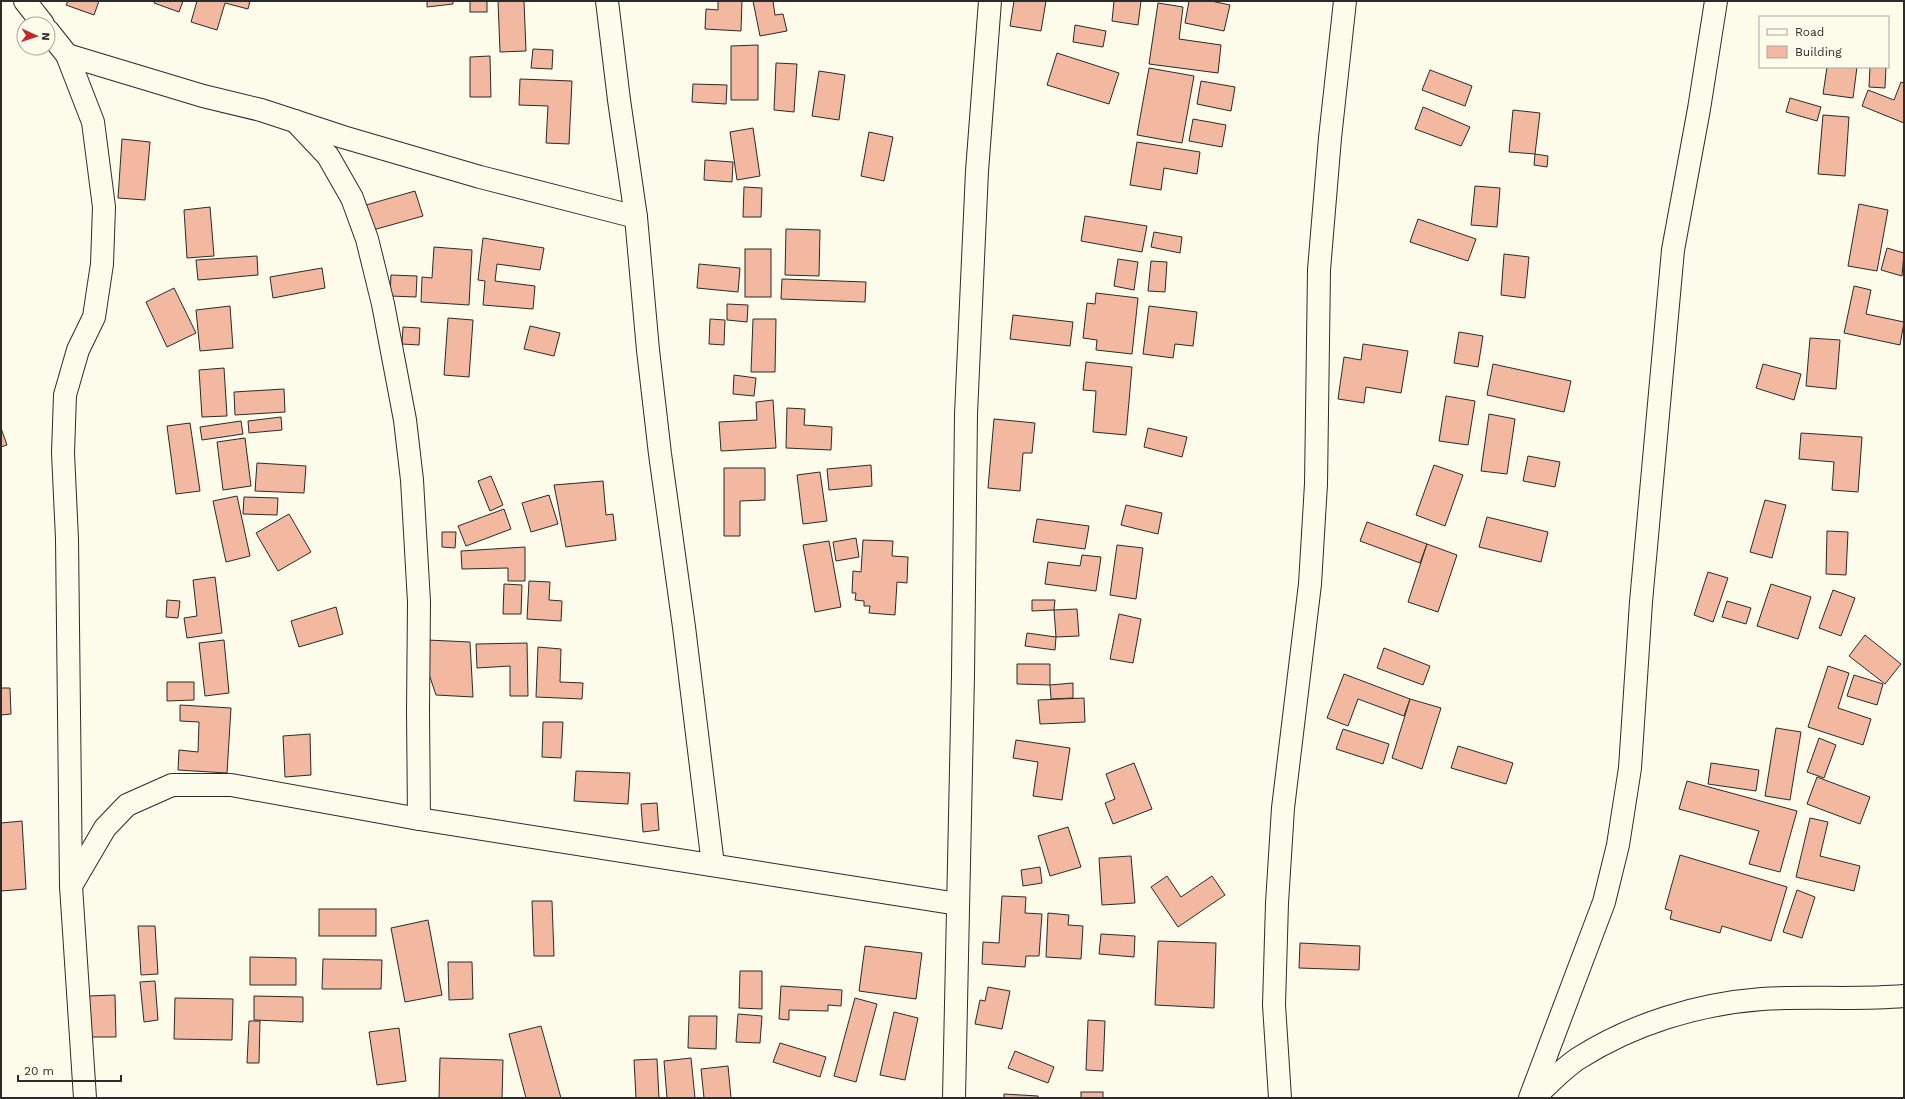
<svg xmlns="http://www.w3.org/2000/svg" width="1905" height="1099" viewBox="0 0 1905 1099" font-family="'Work Sans',sans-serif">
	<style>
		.building { fill: #f2b8a0; stroke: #2b2b2b }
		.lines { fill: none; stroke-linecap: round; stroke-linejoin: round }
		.minor-casing { stroke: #2b2b2b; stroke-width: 24 }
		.minor { stroke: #fdfbea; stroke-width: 22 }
	</style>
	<rect width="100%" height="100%" fill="#fdfbea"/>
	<g class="building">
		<polygon points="68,1 99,1 94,15 66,5"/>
		<polygon points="155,1 183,1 179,12 154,3"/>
		<polygon points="197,1 250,1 248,9 225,3 217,30 191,22"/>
		<polygon points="427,1 453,1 453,4 427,7"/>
		<rect x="470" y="1" width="17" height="11"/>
		<polygon points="498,1 524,1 526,51 500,52"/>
		<polygon points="718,1 742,1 741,31 705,29 706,9 718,10"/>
		<polygon points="753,1 773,1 775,15 783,14 787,31 760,36"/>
		<polygon points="1014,1 1046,1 1041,31 1010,26"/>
		<polygon points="1114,1 1141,1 1138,25 1112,21"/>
		<polygon points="1189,1 1211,1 1230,5 1224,31 1185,23"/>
		<polygon points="1158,3 1183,7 1179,39 1221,45 1218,73 1149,64"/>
		<polygon points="1075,25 1106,31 1103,47 1073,42"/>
		<polygon points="758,45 758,100 731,100 731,46"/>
		<polygon points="533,49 553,50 552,69 531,68"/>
		<polygon points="1057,53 1119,73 1109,104 1047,85"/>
		<polygon points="490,56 491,97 470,97 470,57"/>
		<polygon points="776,63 797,64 794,112 774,110"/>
		<polygon points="1827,67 1857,67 1853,98 1823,94"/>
		<polygon points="1870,67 1886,67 1885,88 1869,87"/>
		<polygon points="1149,68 1194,76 1182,143 1137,135"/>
		<polygon points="1430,70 1472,86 1465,106 1422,90"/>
		<polygon points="819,71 845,75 839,120 812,116"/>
		<polygon points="520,79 572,81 569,144 546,143 548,106 519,105"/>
		<polygon points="1201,81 1235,87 1231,111 1197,104"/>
		<polygon points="1901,82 1904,83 1904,123 1862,106 1868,90 1894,100"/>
		<polygon points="693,84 727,85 726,104 692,102"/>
		<polygon points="1790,98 1821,107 1817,121 1786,112"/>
		<polygon points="1423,107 1470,127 1461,146 1415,129"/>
		<polygon points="1513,110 1540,113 1535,154 1509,152"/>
		<polygon points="1823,115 1849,117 1845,176 1818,174"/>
		<polygon points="1193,119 1226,125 1222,147 1189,141"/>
		<polygon points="753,128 760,176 737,180 730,132"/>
		<polygon points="869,132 893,137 884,181 861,176"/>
		<polygon points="122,139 150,142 145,200 118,198"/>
		<polygon points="1137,142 1200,152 1197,174 1164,168 1161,190 1130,185"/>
		<polygon points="1535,154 1548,156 1547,167 1534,165"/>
		<polygon points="705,160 733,162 732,182 704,180"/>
		<polygon points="1475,186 1500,188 1497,227 1471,225"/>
		<polygon points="744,187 762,188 761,217 743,217"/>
		<polygon points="415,191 423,216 373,230 366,205"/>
		<polygon points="1859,204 1888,210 1877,271 1848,266"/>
		<polygon points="210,207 214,256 187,258 184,210"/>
		<polygon points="1085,216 1147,226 1142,252 1081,241"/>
		<polygon points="1418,219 1476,239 1468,261 1410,242"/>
		<polygon points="786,229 820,230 819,276 785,275"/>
		<polygon points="1154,232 1182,237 1180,253 1151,247"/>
		<polygon points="483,238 544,248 540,270 497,264 495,281 535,286 533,309 483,305 485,281 478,280"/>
		<polygon points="434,247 472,250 469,305 421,302 422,277 432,278"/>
		<polygon points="1887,248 1904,253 1902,276 1881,270"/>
		<rect x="745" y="249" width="26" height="48"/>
		<polygon points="1504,254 1529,257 1525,298 1501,295"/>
		<polygon points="257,256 258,275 198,280 196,260"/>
		<polygon points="1118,259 1138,262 1134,290 1114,286"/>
		<polygon points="1151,261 1167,262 1165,292 1148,291"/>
		<polygon points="699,264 740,268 738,292 697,288"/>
		<polygon points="322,268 325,288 273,298 270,277"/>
		<polygon points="391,275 417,276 416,297 390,296"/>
		<polygon points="782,279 866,282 865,302 781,299"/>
		<polygon points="1854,286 1871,290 1866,314 1904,322 1900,345 1844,333"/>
		<polygon points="174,288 196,333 167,347 146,302"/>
		<polygon points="1096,293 1138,298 1132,354 1096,350 1097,340 1083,338 1087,303 1095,304"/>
		<polygon points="727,304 748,305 747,322 727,320"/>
		<polygon points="230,306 233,348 200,351 196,310"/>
		<polygon points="1149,306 1197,312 1193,346 1175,344 1173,358 1143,354"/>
		<polygon points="1013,315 1073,322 1070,346 1010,339"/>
		<polygon points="448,318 473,320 469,377 444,375"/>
		<polygon points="710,319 725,320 724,345 709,344"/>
		<polygon points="753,319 776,319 775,372 751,372"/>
		<polygon points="530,326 560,333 554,356 524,349"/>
		<polygon points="403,327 420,328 419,345 402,344"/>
		<polygon points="1459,332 1483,336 1478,367 1454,363"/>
		<polygon points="1810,338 1840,340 1836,389 1806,386"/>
		<polygon points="1363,344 1408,351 1401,393 1366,387 1364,403 1338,399 1344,357 1361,360"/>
		<polygon points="1086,362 1132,367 1126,435 1093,432 1096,391 1083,390"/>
		<polygon points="1493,364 1571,381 1564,412 1487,395"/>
		<polygon points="1763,364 1801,374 1794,400 1756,388"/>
		<polygon points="224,368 227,416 202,417 199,370"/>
		<polygon points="734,375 756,378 754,396 733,394"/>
		<polygon points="284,389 285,412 235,415 234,392"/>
		<polygon points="1446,396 1475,401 1468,445 1439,441"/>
		<polygon points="773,400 776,448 721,451 719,422 757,420 756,402"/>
		<polygon points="787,408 805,409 804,425 832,427 831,450 786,448"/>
		<polygon points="1489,414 1515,419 1507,474 1481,471"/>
		<polygon points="281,417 282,430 249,433 248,421"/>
		<polygon points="994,419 1035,423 1032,453 1023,453 1020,491 988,488"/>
		<polygon points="241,421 243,434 202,440 200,427"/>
		<polygon points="190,423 200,491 176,494 167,426"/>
		<polygon points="1,428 7,445 1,447"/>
		<polygon points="1148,428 1187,437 1182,457 1144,447"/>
		<polygon points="1801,433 1862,437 1858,492 1832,490 1834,462 1799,459"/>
		<polygon points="245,438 251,486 223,490 217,442"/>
		<polygon points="1528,456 1560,462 1555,487 1523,481"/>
		<polygon points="257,463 306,466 304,493 255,491"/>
		<polygon points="871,465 872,486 829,490 827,469"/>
		<polygon points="1434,465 1463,475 1445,526 1416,515"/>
		<polygon points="724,468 765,468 765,500 740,501 740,536 724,536"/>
		<polygon points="820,472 827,521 803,524 797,475"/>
		<polygon points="491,476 503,505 490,511 478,481"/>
		<polygon points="603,481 606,515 613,514 616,540 566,547 554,485"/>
		<polygon points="549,495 558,524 531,532 522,503"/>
		<polygon points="237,496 250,556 226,562 213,501"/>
		<polygon points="244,497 278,498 277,515 243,514"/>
		<polygon points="1765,500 1786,505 1772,558 1750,552"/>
		<polygon points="1126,505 1162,513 1158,534 1121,525"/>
		<polygon points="504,509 511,529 466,546 458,526"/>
		<polygon points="289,514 311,552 278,571 256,533"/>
		<polygon points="1487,517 1548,532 1541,562 1479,547"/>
		<polygon points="1037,519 1089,526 1085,549 1033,542"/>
		<polygon points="1367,522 1427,544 1420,563 1360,541"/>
		<polygon points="1827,531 1848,532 1846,575 1826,574"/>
		<polygon points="442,532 456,532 455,548 442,547"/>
		<polygon points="856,538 859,557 836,561 833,542"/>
		<polygon points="863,540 893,541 892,556 908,557 907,583 897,582 895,615 869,613 870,606 864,606 864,601 855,600 856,593 852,593 853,571 861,572"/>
		<polygon points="829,541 841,607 815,612 803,545"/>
		<polygon points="1427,544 1457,555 1438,612 1408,602"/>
		<polygon points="1117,545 1143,548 1136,599 1110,595"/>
		<polygon points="525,547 525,581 508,581 508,568 462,569 461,551"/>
		<polygon points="1082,555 1101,557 1096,591 1045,584 1048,562 1080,566"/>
		<polygon points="1708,572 1728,578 1713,622 1694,615"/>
		<polygon points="215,577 222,633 187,638 184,618 197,616 193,580"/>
		<polygon points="529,581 550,582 549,600 562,601 561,621 527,619"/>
		<polygon points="504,584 522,585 521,614 503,614"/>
		<polygon points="1771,584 1811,597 1798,639 1757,626"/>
		<polygon points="1833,590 1855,598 1841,636 1819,628"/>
		<polygon points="167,600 180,601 178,618 166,617"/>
		<polygon points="1032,600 1055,600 1054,610 1032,611"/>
		<polygon points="1727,601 1751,608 1746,624 1722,617"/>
		<polygon points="336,607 343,634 299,647 291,621"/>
		<polygon points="1077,609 1079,636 1056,637 1054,610"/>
		<polygon points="1119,614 1141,619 1133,663 1110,659"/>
		<polygon points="1027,633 1056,637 1055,650 1025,646"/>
		<polygon points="1865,635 1901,664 1885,684 1849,656"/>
		<polygon points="224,640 229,693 205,696 199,643"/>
		<polygon points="427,640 470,642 473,697 436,695 426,665"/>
		<polygon points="527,643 528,696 510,696 510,666 477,668 476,644"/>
		<polygon points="538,647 561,649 560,682 583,683 582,699 536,697"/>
		<polygon points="1384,648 1430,666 1423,685 1377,668"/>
		<polygon points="1017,664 1050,664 1050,685 1017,684"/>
		<polygon points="1828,666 1849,673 1838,708 1871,719 1863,745 1808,727"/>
		<polygon points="1344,674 1410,699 1404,716 1358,699 1348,726 1327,718"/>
		<polygon points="1854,675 1883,684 1877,705 1847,696"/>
		<polygon points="167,682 194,682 194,700 167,701"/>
		<polygon points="1073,683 1073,698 1051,699 1050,685"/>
		<polygon points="1,688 10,688 11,714 1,715"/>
		<polygon points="1084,698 1085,722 1040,724 1038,700"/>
		<polygon points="1410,699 1441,708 1422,769 1392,758"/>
		<polygon points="180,705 231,708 227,773 178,770 179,750 198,752 199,722 180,721"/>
		<polygon points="543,722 563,722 561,758 542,757"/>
		<polygon points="1776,728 1801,732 1790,800 1765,796"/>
		<polygon points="1343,729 1389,744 1383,764 1336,749"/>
		<polygon points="310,734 311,775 285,777 283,736"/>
		<polygon points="1819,738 1836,745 1824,778 1807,772"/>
		<polygon points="1016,740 1070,748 1062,800 1033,796 1038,762 1013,758"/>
		<polygon points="1458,746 1513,763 1506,784 1451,768"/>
		<polygon points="1134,763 1152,809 1113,824 1105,803 1115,799 1106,774"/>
		<polygon points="1711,763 1759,770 1756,791 1708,784"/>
		<polygon points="576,771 630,773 628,804 574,801"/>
		<polygon points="1817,777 1870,797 1860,824 1807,804"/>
		<polygon points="1687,781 1797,811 1780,872 1749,864 1759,831 1679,809"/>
		<polygon points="657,803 659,830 643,832 641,804"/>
		<polygon points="1810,818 1828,822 1820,856 1860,866 1854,891 1796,877"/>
		<polygon points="22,821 26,889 1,891 1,823"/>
		<polygon points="1068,827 1081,867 1050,876 1038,836"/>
		<polygon points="1680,855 1787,887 1771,941 1722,926 1720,933 1670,919 1672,911 1665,909"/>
		<polygon points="1131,856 1135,903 1102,905 1099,858"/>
		<polygon points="1040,867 1042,883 1023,886 1021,870"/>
		<polygon points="1167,876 1181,897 1212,876 1225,895 1178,927 1151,887"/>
		<polygon points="1797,890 1815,897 1802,938 1783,932"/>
		<polygon points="1002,896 1026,897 1025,913 1042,914 1039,956 1026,956 1025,967 982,964 983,942 999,943"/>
		<polygon points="532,901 552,901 554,956 534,956"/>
		<rect x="319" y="909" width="57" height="27"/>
		<polygon points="1048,913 1069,915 1068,925 1083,926 1081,959 1046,957"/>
		<polygon points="428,920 442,995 405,1002 391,928"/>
		<polygon points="138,926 155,926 158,974 141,975"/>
		<polygon points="1101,934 1135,936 1134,957 1099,954"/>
		<polygon points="1158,941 1216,943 1214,1008 1155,1005"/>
		<polygon points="1300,943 1360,946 1359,970 1299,968"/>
		<polygon points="865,946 922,953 916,999 859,991"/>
		<polygon points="250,957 296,958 296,985 250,985"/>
		<polygon points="323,959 382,960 381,989 322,989"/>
		<polygon points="448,962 472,962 473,999 449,1000"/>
		<polygon points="740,971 762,971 762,1009 739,1008"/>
		<polygon points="155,981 158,1020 144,1022 140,982"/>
		<polygon points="781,986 842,990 841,1006 828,1005 828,1011 789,1010 789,1020 779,1019"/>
		<polygon points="988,987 1010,991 1002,1029 975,1024 980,1000 985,1001"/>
		<polygon points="115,995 116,1037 91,1037 89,996"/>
		<polygon points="254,996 303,997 303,1022 254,1020"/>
		<polygon points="175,998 233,999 232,1040 174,1039"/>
		<polygon points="855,998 877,1004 856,1082 834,1076"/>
		<polygon points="894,1012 918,1018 905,1080 880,1075"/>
		<polygon points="738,1014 762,1016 760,1043 736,1042"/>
		<polygon points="689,1016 717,1016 716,1049 688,1048"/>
		<polygon points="1088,1020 1105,1021 1103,1071 1086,1070"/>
		<polygon points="249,1021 260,1021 259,1063 247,1063"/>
		<polygon points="541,1026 561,1098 526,1098 509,1034"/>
		<polygon points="399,1028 406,1081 377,1085 369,1032"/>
		<polygon points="780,1043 826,1057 820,1077 773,1062"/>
		<polygon points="1015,1051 1054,1067 1048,1083 1008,1068"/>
		<polygon points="440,1058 503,1060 502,1098 439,1098"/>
		<polygon points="691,1058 695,1098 667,1098 664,1061"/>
		<polygon points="657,1059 659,1098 636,1098 634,1060"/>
		<polygon points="728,1066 731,1098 704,1098 701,1069"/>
		<rect x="1081" y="1092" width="22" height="6"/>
		<polygon points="1004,1094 1038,1096 1038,1098 1004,1098"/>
	</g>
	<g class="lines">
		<defs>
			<g id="minor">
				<polyline points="25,1 43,24"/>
				<polyline points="607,1 619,100 636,217 648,350 660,454 684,627 713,865"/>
				<polyline points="48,31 67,55 93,122 104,207 102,264 94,317 78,350 65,395 63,453 67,539 71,886 85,1098"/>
				<polyline points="67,55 203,96 261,110 343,137 480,177 636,217"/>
				<polyline points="295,121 328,156 352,198 367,239 383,304 405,420 412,480 419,602 418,711 419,819"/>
				<polyline points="71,886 105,828 127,805 172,785 231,785 419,819 958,904"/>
				<polyline points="954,1098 963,675 966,414 977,171 990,1"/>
				<polyline points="1280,1098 1274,1005 1277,903 1283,808 1310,584 1316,484 1319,270 1330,138 1345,1"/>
				<polyline points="1530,1098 1604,902 1618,845 1630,768 1641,602 1673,250 1699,109 1716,1"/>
				<path d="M1533,1098C1548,1085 1562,1069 1579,1058C1633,1024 1697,1004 1762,999C1809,996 1857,1000 1904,996"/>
			</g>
		</defs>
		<use href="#minor" class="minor-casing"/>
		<use href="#minor" class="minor"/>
	</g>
	<rect width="1905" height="1099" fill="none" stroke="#2b2b2b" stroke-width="4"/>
	<rect x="1759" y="16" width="130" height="52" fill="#fdfbea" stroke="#a9a89e"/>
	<rect x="1767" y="29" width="20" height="6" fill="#fdfbea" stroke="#a9a89e"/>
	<text x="1795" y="36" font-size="12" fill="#2b2b2b">Road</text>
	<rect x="1767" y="46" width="20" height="12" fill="#f2b8a0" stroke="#a9a89e"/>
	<text x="1795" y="56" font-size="12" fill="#2b2b2b">Building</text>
	<g transform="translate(36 36) rotate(93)"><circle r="19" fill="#fdfbea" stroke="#a9a89e"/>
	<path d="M0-3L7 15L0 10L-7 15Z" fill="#c62828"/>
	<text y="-6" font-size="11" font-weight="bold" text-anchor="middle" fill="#2b2b2b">N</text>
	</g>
	<path d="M18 1075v6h103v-6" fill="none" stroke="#2b2b2b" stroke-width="2"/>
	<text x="24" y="1075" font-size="12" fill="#2b2b2b" stroke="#fdfbea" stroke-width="3" paint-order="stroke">20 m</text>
</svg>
